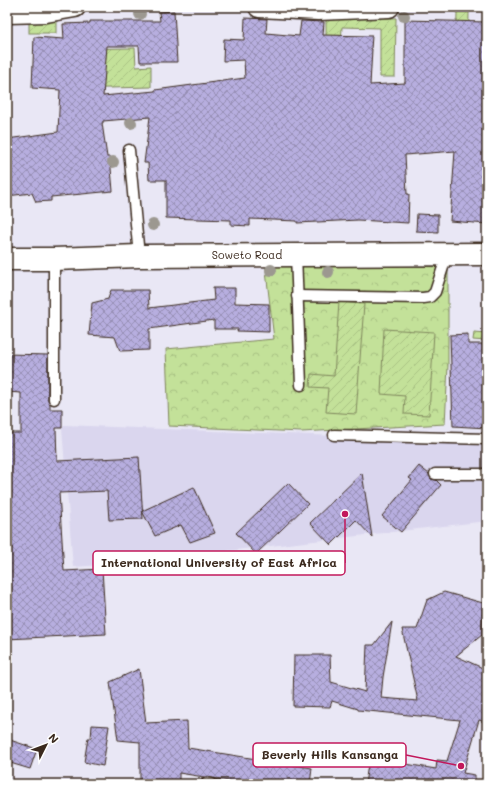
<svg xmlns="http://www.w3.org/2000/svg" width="494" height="791" viewBox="0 0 494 791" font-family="Mali,sans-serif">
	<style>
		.built { fill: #dad6ee }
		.forest { fill: url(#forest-crowns); stroke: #7f865c }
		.garden { fill: url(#garden-furrows); stroke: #7f865c }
		.building { fill: url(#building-cross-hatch); stroke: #3b2a1e }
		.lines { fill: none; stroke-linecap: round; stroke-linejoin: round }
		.lane-casing { stroke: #3b2a1e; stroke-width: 13 }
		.street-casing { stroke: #3b2a1e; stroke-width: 23 }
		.secondary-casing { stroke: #3b2a1e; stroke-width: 25 }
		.lane { stroke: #fff; stroke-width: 10 }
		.street { stroke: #fff; stroke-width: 20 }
		.secondary { stroke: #fff; stroke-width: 22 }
		.tree { fill: #9c9890 }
		.labels { text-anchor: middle; stroke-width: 3; stroke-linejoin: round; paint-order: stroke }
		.street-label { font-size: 11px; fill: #3b2a1e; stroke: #fff }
		.leader { fill: none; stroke: #c2185b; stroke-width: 1.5 }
		.callout-dot { fill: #c2185b; stroke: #fff; stroke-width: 1.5 }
		.callout { fill: #fff; stroke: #c2185b; stroke-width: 1.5 }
		.callout-label { font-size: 12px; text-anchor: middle; font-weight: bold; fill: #3b2a1e }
	</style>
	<defs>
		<pattern id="forest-crowns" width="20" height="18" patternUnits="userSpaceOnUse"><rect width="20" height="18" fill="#c3e199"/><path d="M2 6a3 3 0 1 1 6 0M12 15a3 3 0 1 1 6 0" fill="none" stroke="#a8c183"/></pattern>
		<pattern id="garden-furrows" width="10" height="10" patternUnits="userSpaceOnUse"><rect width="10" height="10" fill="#c3e199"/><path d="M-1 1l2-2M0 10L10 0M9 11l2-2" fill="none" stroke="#a8c183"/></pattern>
		<pattern id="building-cross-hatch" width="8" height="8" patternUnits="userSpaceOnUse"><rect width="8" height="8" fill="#b7aedf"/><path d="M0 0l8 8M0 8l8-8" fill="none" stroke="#968eb4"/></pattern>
	</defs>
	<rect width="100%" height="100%" fill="#e9e7f5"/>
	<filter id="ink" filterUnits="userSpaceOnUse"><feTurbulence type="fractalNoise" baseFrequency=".025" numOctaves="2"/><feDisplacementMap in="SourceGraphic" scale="8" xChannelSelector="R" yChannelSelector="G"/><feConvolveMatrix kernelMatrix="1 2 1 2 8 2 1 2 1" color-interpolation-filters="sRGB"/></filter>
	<g filter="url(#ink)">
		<polygon class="built" points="64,425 487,442 487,521 114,564 73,567 62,428"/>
		<polygon class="forest" points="265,263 448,267 448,366 445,424 301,432 169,426 166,349 274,339"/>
		<g class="garden">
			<polygon points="457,12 469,12 468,71 456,71"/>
			<polygon points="326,16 396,18 395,77 380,77 380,28 342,27 341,44 326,43"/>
			<rect x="29" y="19" width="27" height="14"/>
			<polygon points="135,48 136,67 151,66 151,87 67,89 66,49"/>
			<polygon points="339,302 364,304 356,414 326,412 328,388 310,387 311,374 334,376"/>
			<polygon points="384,329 434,332 429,415 404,414 405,396 381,394"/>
			<polygon points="474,333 487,334 487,347 486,347 486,341 473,340"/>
		</g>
		<g class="building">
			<polygon points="174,11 177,62 140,62 139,46 107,46 103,96 155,91 155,90 245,78 244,60 223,61 224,39 244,40 245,18 267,19 266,33 299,36 301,21 324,22 323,35 372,36 371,49 372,49 370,85 405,83 405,20 487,22 487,224 450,221 455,151 405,155 407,194 409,194 408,223 358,220 297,223 297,221 250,219 250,226 231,225 231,220 166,218 166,180 149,180 148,163 144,163 150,117 103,121 103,123 102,123 107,157 110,157 113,191 51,197 51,201 36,202 32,193 7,196 7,139 58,132 60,90 32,88 34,37 64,39 63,24 90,23 90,21 160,21 159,12"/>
			<polygon points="417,214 438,215 438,232 416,231"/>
			<polygon points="213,288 235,288 235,303 269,304 269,332 237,331 238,329 214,329 214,320 149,329 149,350 120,351 115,337 89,335 92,303 108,299 111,290 148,290 149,308 214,300"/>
			<polygon points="468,334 468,344 483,344 483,353 487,353 487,428 453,426 450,335"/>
			<polygon points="7,354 48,355 48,399 50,404 50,409 62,409 62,428 56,428 57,461 139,457 143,519 109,520 107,491 59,493 64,571 102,569 106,634 7,639 7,433 21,433 21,393 7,392"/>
			<polygon points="419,466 429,474 431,479 436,480 441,485 401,532 382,516 412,480 409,478"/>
			<polygon points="362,473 372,537 356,520 331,545 310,523"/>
			<polygon points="288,483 308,504 256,554 236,533"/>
			<polygon points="194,487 215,533 190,542 181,525 155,536 142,511"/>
			<polygon points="444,592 483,603 482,635 456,656 487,670 487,723 479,720 463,773 475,775 475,784 365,784 369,758 436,769 437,760 447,761 460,720 358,710 358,709 332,701 330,707 293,706 294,655 330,655 331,682 365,692 367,645 374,645 392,622 383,677 381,698 418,701 402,629 417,629 427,600"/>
			<polygon points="139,669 145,715 146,723 187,721 188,748 312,768 310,784 249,784 216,779 208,777 204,777 179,773 179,784 140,784 140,742 118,740 110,682"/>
			<polygon points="92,725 109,726 103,766 84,762 88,738 91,738"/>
			<polygon points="7,739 37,749 30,769 7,762"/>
		</g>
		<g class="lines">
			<defs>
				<g id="lane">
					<polyline points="129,150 139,256"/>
					<polyline points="296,255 301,385"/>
					<polyline points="297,296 423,298 430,297 435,292 447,255"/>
					<polyline points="54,399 54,259"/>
					<polyline points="334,435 487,439"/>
					<polyline points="435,474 487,474"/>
					<polyline points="207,783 212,784"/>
				</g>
				<g id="street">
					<polyline points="259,7 318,10 389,7"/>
					<polyline points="7,13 46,12 75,7"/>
				</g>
				<polyline id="secondary" points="7,259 54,259 139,256 487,254"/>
			</defs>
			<use href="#lane" class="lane-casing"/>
			<use href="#street" class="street-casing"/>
			<use href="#secondary" class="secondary-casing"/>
			<use href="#lane" class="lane"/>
			<use href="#street" class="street"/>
			<use href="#secondary" class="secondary"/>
		</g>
		<g class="tree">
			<circle cx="140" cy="14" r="6"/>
			<circle cx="404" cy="16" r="6"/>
			<circle cx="131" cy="123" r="6"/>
			<circle cx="113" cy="162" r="6"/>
			<circle cx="153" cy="225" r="6"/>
			<circle cx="271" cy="270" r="6"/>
			<circle cx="328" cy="272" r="6"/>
		</g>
	</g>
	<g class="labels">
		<g class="street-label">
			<text x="247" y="259">Soweto Road</text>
		</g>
	</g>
	<path class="leader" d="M345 514L345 563M461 766L406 755"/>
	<g class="callout-dot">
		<circle cx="345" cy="514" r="4"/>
		<circle cx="461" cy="766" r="4"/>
	</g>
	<g class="callout">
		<rect x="93" y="551" width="252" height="24" rx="4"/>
		<rect x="253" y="743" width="153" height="24" rx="4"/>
	</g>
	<g class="callout-label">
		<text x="219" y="567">International University of East Africa</text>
		<text x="330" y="759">Beverly Hills Kansanga</text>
	</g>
	<rect width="494" height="791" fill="none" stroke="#fff" stroke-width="24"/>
	<rect x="12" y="12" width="470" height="767" fill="none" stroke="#3b2a1e" stroke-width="1.5" filter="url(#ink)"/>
	<g transform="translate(46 745) rotate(48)" stroke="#ffffff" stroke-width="3" paint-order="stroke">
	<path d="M0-3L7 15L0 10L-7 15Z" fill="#3b2a1e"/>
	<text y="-6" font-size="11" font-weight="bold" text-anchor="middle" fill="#3b2a1e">N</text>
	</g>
</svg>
